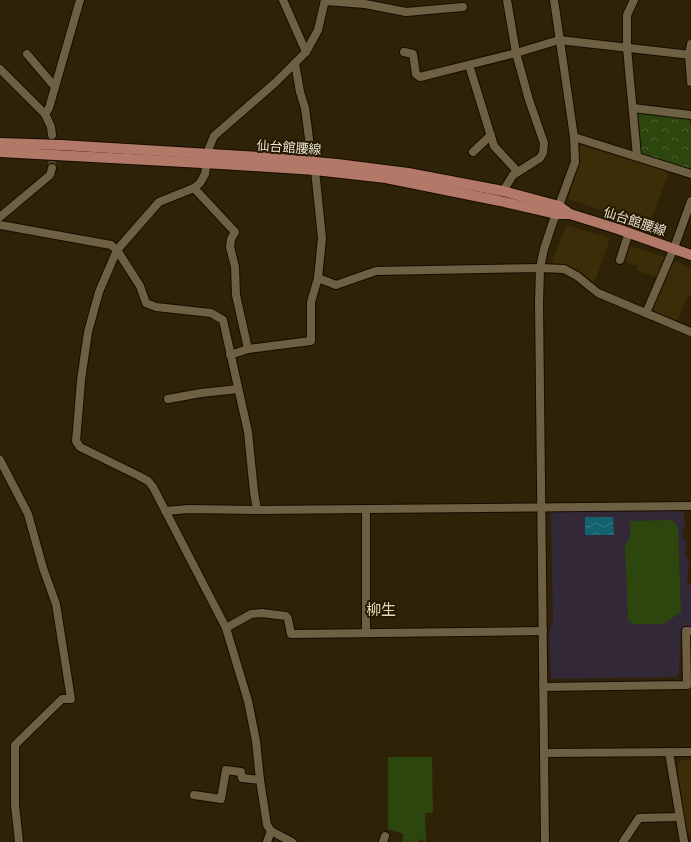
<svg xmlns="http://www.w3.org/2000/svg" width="691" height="842" viewBox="0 0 691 842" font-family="Cabin,'Noto Sans JP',sans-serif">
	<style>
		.built { fill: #3b2d07 }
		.education { fill: #332837 }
		.green { fill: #2d460e }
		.forest { fill: url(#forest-crowns) }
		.water { fill: url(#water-waves) }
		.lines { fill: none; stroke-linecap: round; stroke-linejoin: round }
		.minor-tunnel { stroke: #4b4026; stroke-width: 8; stroke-dasharray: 8 4; stroke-linecap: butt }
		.minor-casing { stroke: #170c00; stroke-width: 10 }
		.major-casing { stroke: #170c00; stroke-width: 12 }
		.minor { stroke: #6d6043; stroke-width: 8 }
		.major { stroke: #b27968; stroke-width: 10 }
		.labels { text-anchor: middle; stroke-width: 4; stroke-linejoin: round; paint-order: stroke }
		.street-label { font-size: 13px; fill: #eae3d3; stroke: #251a00 }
		.quarter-label { font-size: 15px; fill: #e6d7b7; stroke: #251a00 }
	</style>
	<defs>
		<pattern id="forest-crowns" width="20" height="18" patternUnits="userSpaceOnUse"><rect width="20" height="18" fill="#2d460e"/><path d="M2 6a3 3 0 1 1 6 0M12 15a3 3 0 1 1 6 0" fill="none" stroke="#4c6130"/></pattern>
		<pattern id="water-waves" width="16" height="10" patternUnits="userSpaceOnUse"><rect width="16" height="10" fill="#12636f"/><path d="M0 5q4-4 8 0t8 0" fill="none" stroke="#357983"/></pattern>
	</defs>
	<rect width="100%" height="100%" fill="#2f2307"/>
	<g class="built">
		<polygon points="581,143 669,171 649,225 568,199 580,159 580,145"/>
		<polygon points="566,225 610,238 594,284 571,268 551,264"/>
		<polygon points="628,245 665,257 666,258 658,278 637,270 638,267 622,261"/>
		<polygon points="673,260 691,268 691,296 688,295 677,322 653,312 652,308"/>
		<polygon points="681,760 691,760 691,833 687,834 677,766"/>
	</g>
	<polygon class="education" points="683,510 685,524 682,536 687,544 685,555 689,560 687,584 691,586 691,627 681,628 679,673 676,677 551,679 549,633 553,621 551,511"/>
	<g class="green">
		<polygon points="672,520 678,527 681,612 664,624 634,624 628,620 625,546 630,537 630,521"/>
		<polygon points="388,757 432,757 433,813 425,813 426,842 420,839 419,842 402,842 404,834 388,829"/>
	</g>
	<polygon class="forest" points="639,112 689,117 691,127 691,171 642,155 639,150 636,114"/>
	<polygon class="water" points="585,517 613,517 614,535 585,535"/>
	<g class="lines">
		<polyline class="minor-tunnel" points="52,168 52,139"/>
		<defs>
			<g id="minor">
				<polyline points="283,0 306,52"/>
				<polyline points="634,0 627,15 627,48 637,156"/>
				<polyline points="325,1 365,4 406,12 463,7"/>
				<polyline points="691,44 689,55 691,82"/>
				<polyline points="404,52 413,54 416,74 420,77 516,53 559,40 691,55"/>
				<polyline points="27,54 55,87"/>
				<polyline points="295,63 300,92 305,108 312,161"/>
				<polyline points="469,65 494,146 518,172"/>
				<polyline points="0,69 45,114 51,127 52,135"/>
				<polyline points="633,108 691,115"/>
				<polyline points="45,114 49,108 80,0"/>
				<polyline points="574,137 691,174"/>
				<polyline points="473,152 491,135"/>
				<polyline points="315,170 322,238 318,278"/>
				<polyline points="194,188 235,232 231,239 230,247 235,267 236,295 248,349"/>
				<polyline points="503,191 513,175 540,158 543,153 544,143 529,100 516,53 507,0"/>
				<polyline points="0,217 50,175 52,168"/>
				<polyline points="0,225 111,245 117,250 140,286 146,303 156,307 211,313 223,320 248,432 254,492 257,510"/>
				<polyline points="620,260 629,232"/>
				<polyline points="646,313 674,248 691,201"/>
				<polyline points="230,355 248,349 311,341 311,302 318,278 336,285 376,271 540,268 564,269 577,276 598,293 691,332"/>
				<polyline points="168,399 201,393 238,389"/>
				<polyline points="0,460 28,514 43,568 56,604 71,699 62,699 15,745 15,805 19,842"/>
				<polyline points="366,509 366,633"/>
				<polyline points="165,511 189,509 257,510 691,506"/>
				<polyline points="226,628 251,614 262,613 286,616 288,619 291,634 543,631"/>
				<polyline points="543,687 687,685 686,631 691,631"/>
				<polyline points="669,752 684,842"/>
				<polyline points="544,753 691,752"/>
				<polyline points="194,795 221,799 226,770 241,772 242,778 260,780"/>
				<polyline points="267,842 271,831"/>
				<polyline points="292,842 271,831 267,825 260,780 256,741 248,701 226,628 153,487 148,481 139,476 80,447 76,441 77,430 81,380 88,332 99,292 117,250 159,202 194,188 200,183 205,174 209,148 214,136 276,82 306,52 318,30 325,0"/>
				<polyline points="383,842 385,836"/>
				<polyline points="545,842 539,303 540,268 544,249 553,222 575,162 574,137 554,0"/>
				<polyline points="623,842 639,818 679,817"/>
			</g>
			<g id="major">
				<polyline points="0,143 61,145 259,157 337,164 408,173 503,191 559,206 570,214 618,229 691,255"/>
				<polyline points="0,152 221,164 315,170 386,178 500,201 556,214 570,214"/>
			</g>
		</defs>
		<use href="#minor" class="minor-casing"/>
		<use href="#major" class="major-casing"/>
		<use href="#minor" class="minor"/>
		<use href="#major" class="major"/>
	</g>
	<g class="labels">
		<g class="street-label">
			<text transform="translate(289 147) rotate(4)" y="5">仙台館腰線</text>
			<text transform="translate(635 221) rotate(18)" y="5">仙台館腰線</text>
		</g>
		<g class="quarter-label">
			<text x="381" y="615">柳生</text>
		</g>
	</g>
</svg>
